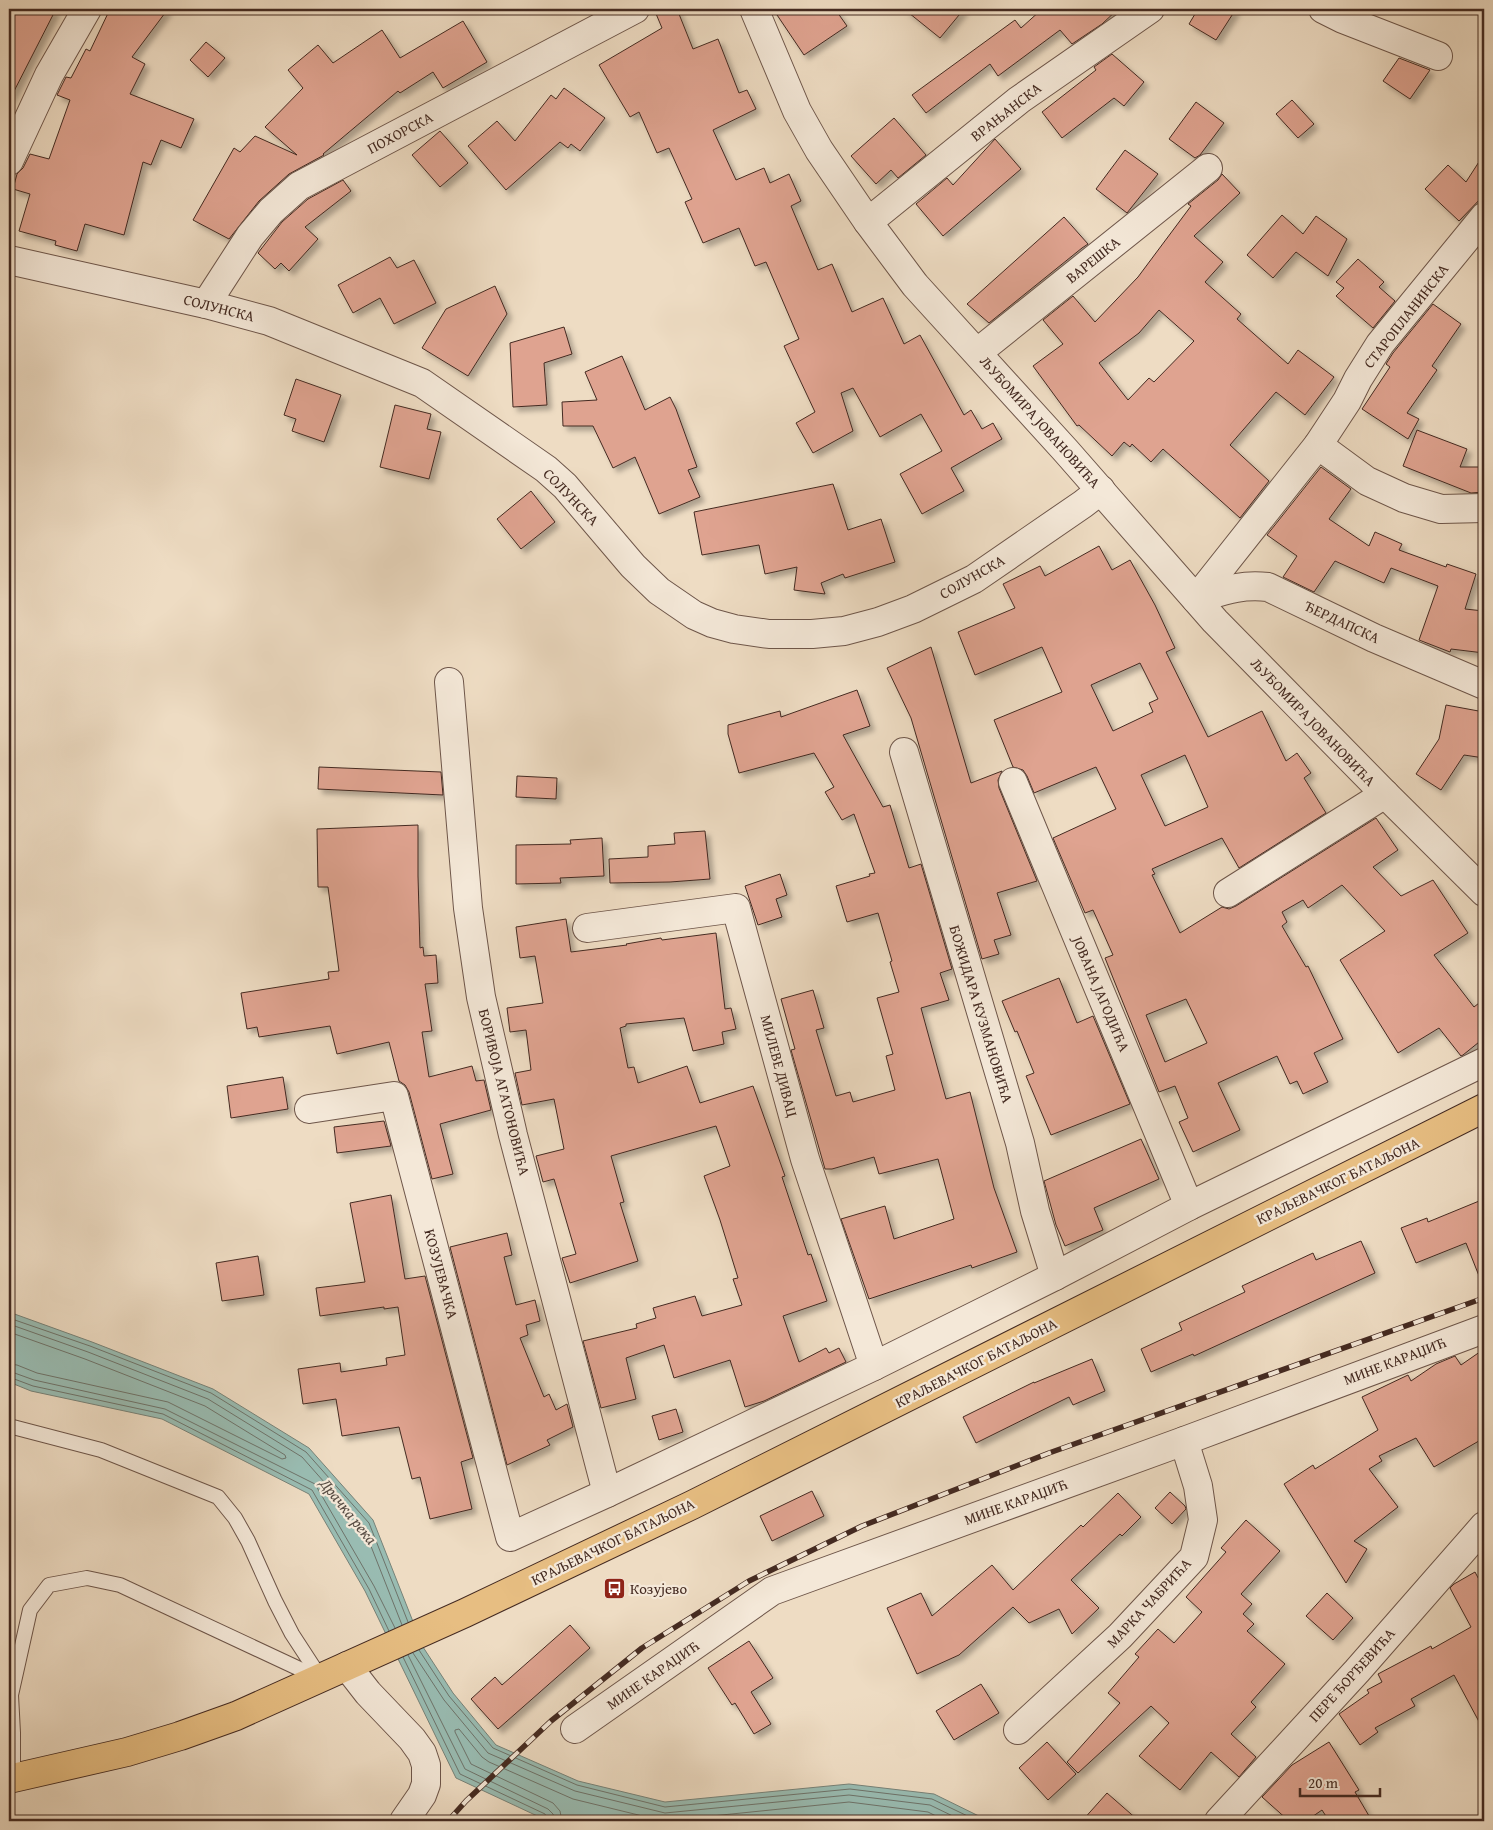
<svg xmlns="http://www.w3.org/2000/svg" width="1493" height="1830" viewBox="0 0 1493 1830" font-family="'Gentium Book Plus',serif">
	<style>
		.water { fill: #99bcb2; stroke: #778278 }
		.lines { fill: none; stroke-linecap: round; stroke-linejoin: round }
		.shore { stroke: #6e736a; stroke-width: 1 }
		.building { fill: #dfa390; stroke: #442a21; fill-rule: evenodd; filter: url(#shadow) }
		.service-casing { stroke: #6e564a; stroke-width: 16 }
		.minor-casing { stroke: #6e564a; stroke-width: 30 }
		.tertiary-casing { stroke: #6e564a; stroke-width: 30 }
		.primary-casing { stroke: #442a21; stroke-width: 30 }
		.service { stroke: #f4e8d8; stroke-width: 14 }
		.minor { stroke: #f4e8d8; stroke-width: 28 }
		.tertiary { stroke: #f4e8d8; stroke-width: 28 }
		.primary { stroke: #e7be82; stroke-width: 28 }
		.rail-casing { stroke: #442a21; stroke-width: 5.5 }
		.rail { stroke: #f4e8d8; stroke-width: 4; stroke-dasharray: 11; stroke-linecap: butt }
		.labels { text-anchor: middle; stroke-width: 4.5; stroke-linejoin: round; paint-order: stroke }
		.street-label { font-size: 15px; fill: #442a21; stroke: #f4e8d8 }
		.poi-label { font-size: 15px; fill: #442a21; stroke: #f4e8d8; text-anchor: start }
		.water-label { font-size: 16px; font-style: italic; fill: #594e45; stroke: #f4e8d8 }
	</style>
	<defs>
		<filter id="shadow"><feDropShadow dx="4.5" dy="4.5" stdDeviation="2.5" flood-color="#0004"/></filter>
	</defs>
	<rect width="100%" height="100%" fill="#eedcc3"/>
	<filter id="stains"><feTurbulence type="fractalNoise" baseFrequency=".004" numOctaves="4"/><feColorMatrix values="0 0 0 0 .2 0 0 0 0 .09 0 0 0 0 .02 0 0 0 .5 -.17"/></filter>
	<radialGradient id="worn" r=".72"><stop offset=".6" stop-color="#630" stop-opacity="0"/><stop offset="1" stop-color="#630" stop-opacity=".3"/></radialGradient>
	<polygon class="water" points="9,1312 92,1342 213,1389 309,1448 373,1520 423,1647 453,1693 496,1745 578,1781 665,1802 849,1784 934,1794 989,1821 548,1821 456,1778 365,1591 309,1494 162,1419 31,1391 9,1382"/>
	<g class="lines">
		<g class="shore">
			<polyline points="9,1318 90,1346 211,1393 306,1452 369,1523 408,1622"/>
			<polyline points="9,1324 88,1352 208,1399 302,1457 363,1526 402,1625"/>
			<polyline points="9,1332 85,1359 205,1406 285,1455 286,1458 282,1459 168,1402 37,1373 17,1365 9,1364"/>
			<polyline points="9,1371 34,1380 165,1409 315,1484 374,1586 395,1628"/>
			<polyline points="9,1377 33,1386 163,1414 312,1490 369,1589 389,1631"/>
			<polyline points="419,1650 449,1696 493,1748 577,1785 665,1807 850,1789 932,1799 978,1821"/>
			<polyline points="413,1653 444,1700 488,1753 575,1791 665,1813 849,1795 930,1805 963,1821"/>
			<polyline points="408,1655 465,1769 548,1809 553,1814 555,1821"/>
			<polyline points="403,1657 460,1774 545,1814 548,1821"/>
			<polyline points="562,1821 560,1811 553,1803 471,1764 455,1732 455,1730 459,1729 482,1757 489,1762 573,1799 663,1821 849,1802 928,1812 946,1821"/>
		</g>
	</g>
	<g class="building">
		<polygon points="9,9 56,9 9,101"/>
		<polygon points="110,9 168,9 132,57 145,64 130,94 194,119 181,148 161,140 151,165 143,162 124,235 85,224 77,251 55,245 56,241 19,231 30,194 13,189 17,174 23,168 30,154 49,159 70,100 57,95 66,77 71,78 86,49 90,51"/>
		<polygon points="654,9 677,9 693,49 718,39 739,93 747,90 756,109 713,130 736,180 764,168 770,183 789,174 801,201 791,206 818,270 832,264 852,312 883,298 904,344 920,335 964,415 971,410 982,429 993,423 1002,439 951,468 964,491 922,514 900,474 942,451 921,414 880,437 853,388 841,393 853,431 813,453 796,423 815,412 784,346 799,339 766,262 755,266 739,228 703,243 685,202 692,199 669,148 657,153 639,112 630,117 599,65 662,28"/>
		<polygon points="773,9 835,9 847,26 804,55"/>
		<polygon points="904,9 964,9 940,38"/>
		<polygon points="1040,9 1118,9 1102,24 1072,44 1060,30 998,76 990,64 926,113 912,95 1015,20 1021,28 1041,10"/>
		<polygon points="1198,9 1236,9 1216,40 1189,24"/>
		<polygon points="463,21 487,62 443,88 433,72 400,93 398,91 323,154 324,155 289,174 259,201 229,239 193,220 234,148 240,152 255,136 297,155 265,127 303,88 288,70 318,45 333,63 382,30 400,58"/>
		<polygon points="206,42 225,58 208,77 190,60"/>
		<polygon points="1112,54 1144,82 1124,106 1114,98 1062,138 1042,112 1096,70 1094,67"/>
		<polygon points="1399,58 1430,70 1410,99 1383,81"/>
		<polygon points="564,88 605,118 580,151 571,144 568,148 560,142 506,190 468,146 497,121 515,141 551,95 556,99"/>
		<polygon points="1292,100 1314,124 1298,138 1276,114"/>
		<polygon points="1196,102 1224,123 1200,155 1195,158 1169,139"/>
		<polygon points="894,118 926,155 898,178 891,170 876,184 851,156"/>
		<polygon points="440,131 468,163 440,187 412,155"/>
		<polygon points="995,139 1021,169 943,236 916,204 947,178 953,185"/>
		<polygon points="1125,150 1158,174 1127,213 1096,189"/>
		<polygon points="1484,154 1484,195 1459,221 1425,189 1448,165 1466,182"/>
		<path d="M1222,174L1240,193L1194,236L1223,262L1205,282L1241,314L1237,319L1288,364L1298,350L1334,377L1305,415L1276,392L1230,445L1269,481L1240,518L1163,449L1151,462L1132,444L1130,447L1124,442L1112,456L1079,425L1077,426L1033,366L1063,344L1043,320L1073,296L1095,322L1138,277L1191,206L1188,204L1218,180ZM1159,310L1194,341L1154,382L1149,378L1128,400L1099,363L1139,333Z"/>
		<polygon points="343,180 351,191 305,227 318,239 289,271 281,263 275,269 258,253 282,222 308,199"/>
		<polygon points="1282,215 1303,234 1316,216 1347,239 1328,276 1296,252 1273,278 1247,255"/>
		<polygon points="1064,217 1088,244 1082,248 989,323 967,304"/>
		<polygon points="390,257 397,268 414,260 436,303 394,324 380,298 353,313 338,285"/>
		<polygon points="1358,259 1384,282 1379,287 1395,301 1373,328 1336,296 1344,288 1336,282"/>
		<polygon points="495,286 507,314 468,376 422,348 446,309"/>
		<polygon points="1433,304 1461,324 1432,366 1437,370 1407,413 1419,419 1408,439 1362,409 1390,367 1386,364 1393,353"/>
		<polygon points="564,327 572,354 544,363 547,405 513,407 510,343"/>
		<polygon points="622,356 645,410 670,397 676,409 697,467 688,470 700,497 659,514 635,457 613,468 593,426 563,426 562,402 597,400 585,372"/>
		<polygon points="296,379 341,395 324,442 292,431 296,419 284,415"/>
		<polygon points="395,405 431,414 427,429 441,432 429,479 380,467"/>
		<polygon points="1417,430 1467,449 1460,467 1484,467 1484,492 1471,493 1403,466"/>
		<polygon points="1321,467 1351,489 1329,519 1369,546 1375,532 1402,544 1399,550 1446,567 1447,564 1476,574 1465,609 1484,611 1484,653 1451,649 1450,652 1419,640 1438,586 1391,568 1384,583 1335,561 1314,592 1283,577 1297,556 1267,535"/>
		<polygon points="833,484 848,530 881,519 895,562 845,578 843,574 821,583 825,594 794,590 797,567 765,574 759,545 702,555 694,512"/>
		<polygon points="531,491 555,522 521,549 497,519"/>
		<path d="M1099,546L1112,570L1130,560L1155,605L1175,648L1166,652L1208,737L1262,711L1286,761L1297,753L1311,773L1304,778L1326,813L1239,868L1222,838L1152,869L1155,874L1152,875L1180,933L1222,907L1229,909L1236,906L1376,818L1398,850L1373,867L1401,896L1433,880L1468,933L1434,955L1474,1007L1484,999V1038L1463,1055L1461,1056L1439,1028L1398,1053L1340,960L1385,931L1342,885L1308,908L1303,900L1282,912L1287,922L1282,926L1306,967L1308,966L1343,1039L1314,1053L1328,1082L1303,1094L1297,1081L1290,1084L1277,1056L1218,1083L1240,1130L1193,1152L1179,1122L1188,1118L1175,1086L1159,1092L1105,958L1113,955L1093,910L1085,913L1053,838L1116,809L1096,767L1034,793L1027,776L1023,770L1013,767L994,720L1062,692L1042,647L975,675L958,632L1015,608L1003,584L1040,566L1045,576ZM1140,663L1158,699L1149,703L1153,712L1113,731L1091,685ZM1185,755L1208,807L1165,826L1141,775ZM1186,999L1207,1043L1165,1062L1146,1015Z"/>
		<polygon points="931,647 971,783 1002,771 998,780 999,788 1037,881 997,893 1011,935 994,940 999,954 982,959 911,718 887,668"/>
		<polygon points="857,690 870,726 843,735 883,807 890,805 909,868 921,864 952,969 940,973 949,1000 921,1008 946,1099 970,1092 994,1188 1017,1252 972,1268 971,1265 869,1299 841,1219 885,1206 894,1239 954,1219 938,1159 879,1174 874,1157 832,1169 825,1169 791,1050 795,1049 781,999 813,990 824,1028 816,1030 836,1096 850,1092 853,1102 895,1090 886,1056 893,1054 877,998 899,992 890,962 892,961 878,913 847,922 836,886 870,876 869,874 875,873 854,814 842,820 825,792 834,787 814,753 739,773 728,734 728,725 780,711 781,717"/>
		<polygon points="1446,705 1484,712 1484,758 1464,755 1441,790 1416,774 1439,739"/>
		<polygon points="319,767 441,772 443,795 318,789"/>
		<polygon points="517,776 557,778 556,799 516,797"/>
		<polygon points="418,825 418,876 420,948 423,947 424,956 436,955 438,983 425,984 432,1031 422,1032 429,1077 472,1066 476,1081 484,1080 491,1110 440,1124 453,1174 432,1179 409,1092 405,1085 399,1081 389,1042 337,1054 330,1026 259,1037 257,1027 247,1029 241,993 329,979 328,972 339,971 328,887 318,887 317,829"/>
		<polygon points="705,831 710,879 670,882 610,883 609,859 648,857 648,846 675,844 674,833"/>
		<polygon points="602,838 604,876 560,878 561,883 516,884 516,845 571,844 570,840"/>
		<polygon points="780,874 787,895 776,899 782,917 758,925 745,886"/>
		<polygon points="566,919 571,952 627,945 626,944 661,938 662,940 716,933 725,1009 731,1008 736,1029 722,1032 724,1044 693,1051 684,1018 626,1024 626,1026 620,1028 628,1068 634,1067 638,1083 687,1066 700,1103 753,1086 785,1176 782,1177 808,1255 811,1254 827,1301 783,1316 799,1362 826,1348 829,1353 839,1348 846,1362 764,1401 745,1407 730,1360 674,1378 664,1345 626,1358 636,1399 601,1408 583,1341 637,1328 636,1324 656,1318 653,1308 695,1296 702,1316 742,1305 733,1279 738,1278 720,1220 704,1176 730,1166 716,1126 611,1156 624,1202 620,1203 638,1261 570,1283 562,1258 576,1254 554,1179 543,1182 536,1156 564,1149 554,1099 522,1105 515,1073 531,1070 526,1030 510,1032 507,1008 543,1003 535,956 520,958 516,927"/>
		<polygon points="1059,978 1077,1023 1093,1016 1130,1104 1051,1135 1026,1076 1034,1073 1017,1031 1015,1032 1002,1001"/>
		<polygon points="283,1077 288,1109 231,1118 227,1086"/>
		<polygon points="384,1121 391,1146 337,1153 334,1127"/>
		<polygon points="1141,1139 1159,1179 1094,1208 1103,1230 1065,1246 1056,1225 1044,1181"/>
		<polygon points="391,1195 405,1279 425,1276 473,1458 461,1462 472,1509 430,1519 420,1477 412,1479 399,1427 342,1436 336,1399 303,1404 298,1369 340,1363 341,1372 387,1365 386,1358 405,1355 398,1307 384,1309 384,1307 320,1316 316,1288 365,1282 350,1203"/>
		<polygon points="1484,1199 1484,1286 1483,1286 1466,1243 1416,1263 1401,1228 1427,1218 1428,1222"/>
		<polygon points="507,1233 512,1255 504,1257 516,1305 535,1300 540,1321 526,1325 528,1335 520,1338 544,1397 549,1394 556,1410 567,1404 573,1427 547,1440 550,1445 507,1465 450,1247"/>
		<polygon points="1361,1241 1375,1273 1194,1356 1193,1354 1151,1372 1141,1349 1182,1330 1179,1323 1245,1292 1242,1286 1313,1253 1316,1260"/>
		<polygon points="258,1256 264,1295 222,1301 216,1263"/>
		<polygon points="1484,1349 1484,1438 1434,1467 1416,1438 1379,1456 1382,1461 1369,1469 1398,1507 1354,1541 1367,1549 1346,1583 1284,1484 1313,1465 1315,1469 1378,1430 1362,1397 1408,1375 1411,1381 1436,1364 1455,1356 1461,1365"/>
		<polygon points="1092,1359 1105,1391 1073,1405 1069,1397 976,1443 963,1417 1034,1382 1034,1383"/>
		<polygon points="676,1409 683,1432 659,1440 652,1416"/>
		<polygon points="812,1491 824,1516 772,1541 760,1516"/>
		<polygon points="1170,1492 1185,1506 1186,1509 1172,1524 1155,1508"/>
		<polygon points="1118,1493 1141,1517 1122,1536 1120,1534 1071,1580 1099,1608 1072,1634 1059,1609 1029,1623 1013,1607 959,1655 917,1674 887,1608 921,1593 932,1616 992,1565 1013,1590 1081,1525 1083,1527"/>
		<polygon points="1246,1520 1280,1551 1241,1594 1252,1604 1243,1614 1254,1624 1247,1631 1285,1664 1251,1702 1256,1707 1231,1734 1256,1757 1239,1777 1211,1752 1180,1790 1139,1756 1169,1723 1151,1706 1078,1773 1067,1762 1120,1703 1108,1693 1139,1657 1135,1654 1158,1629 1174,1643 1202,1612 1186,1597 1226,1552 1221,1548"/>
		<polygon points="1475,1572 1484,1589 1484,1731 1454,1675 1411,1699 1415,1706 1375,1728 1378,1732 1360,1745 1339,1714 1369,1693 1367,1690 1382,1682 1378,1674 1431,1646 1432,1649 1471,1627 1450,1588 1454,1584"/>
		<polygon points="1327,1593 1353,1618 1333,1640 1306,1616"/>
		<polygon points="570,1625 590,1648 498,1729 471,1699 495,1677 502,1685"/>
		<polygon points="749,1641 773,1678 751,1692 771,1724 754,1734 735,1703 732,1705 708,1668"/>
		<polygon points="981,1684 999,1713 954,1740 936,1711"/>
		<polygon points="1047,1742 1076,1774 1048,1800 1019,1768"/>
		<polygon points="1329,1742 1359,1790 1355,1792 1372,1821 1329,1821 1322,1810 1306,1821 1289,1821 1262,1797 1292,1765"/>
		<polygon points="1107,1793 1139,1821 1082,1821"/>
	</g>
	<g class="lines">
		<defs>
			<g id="service">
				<polyline points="9,1426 101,1450 218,1497 235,1518 248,1541 275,1601 292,1634 320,1677"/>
				<polyline points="13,1778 13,1733 11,1695 30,1610 49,1585 87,1578 120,1585 319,1678"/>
			</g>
			<g id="minor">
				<polyline points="1323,9 1343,19 1438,56"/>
				<polyline points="9,161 49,75 87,9"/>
				<polyline points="868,222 1019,100 1150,9"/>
				<polyline points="9,260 206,304 269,321 422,383 546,469 565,486 633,566 659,591 694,615 712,623 734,629 769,634 812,634 844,631 878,622 913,609 974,579 1083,504 1101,490"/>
				<polyline points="206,304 250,236 271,211 299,186 635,9"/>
				<polyline points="978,352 1208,168"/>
				<polyline points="1318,445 1367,481 1404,498 1441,509 1484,508"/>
				<polyline points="1196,599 1318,445 1347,401 1358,379 1380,344 1484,217"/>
				<path d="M1196,599C1223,591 1239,584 1268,587L1374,638L1484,685"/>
				<polyline points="449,682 468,908 481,997 513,1135 607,1493"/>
				<polyline points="904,752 1020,1143 1035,1211 1055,1276"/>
				<polyline points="1013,782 1189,1206"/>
				<polyline points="1228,893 1385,794"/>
				<polyline points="587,928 736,908 805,1159 874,1366"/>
				<polyline points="309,1109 394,1096 510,1537 607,1493 874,1366 1055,1276 1189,1206 1484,1062"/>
				<polyline points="347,1666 368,1693 412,1739 422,1753 426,1765 426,1784 422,1795 404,1821"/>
				<polyline points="575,1729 772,1591 1184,1441 1484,1329"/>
				<polyline points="1018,1730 1120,1636 1194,1557 1203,1520 1198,1486 1184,1441"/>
				<polyline points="1219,1821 1357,1671 1484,1526"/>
			</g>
			<polyline id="tertiary" points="754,9 797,111 819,150 868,222 915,285 1066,451 1215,621 1385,794 1484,892"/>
			<polyline id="primary" points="9,1779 127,1752 180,1736 236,1716 465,1613 692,1505 1484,1108"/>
		</defs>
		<use href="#service" class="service-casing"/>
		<use href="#minor" class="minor-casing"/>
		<use href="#tertiary" class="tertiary-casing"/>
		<use href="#primary" class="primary-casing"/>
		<use href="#service" class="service"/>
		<use href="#minor" class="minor"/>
		<use href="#tertiary" class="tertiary"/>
		<use href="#primary" class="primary"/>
		<defs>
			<polyline id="rail" points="448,1821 466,1801 551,1721 642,1648 749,1581 862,1526 1049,1453 1484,1298"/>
		</defs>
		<use href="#rail" class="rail-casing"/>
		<use href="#rail" class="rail"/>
	</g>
	<defs>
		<symbol id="bus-square" viewBox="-11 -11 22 22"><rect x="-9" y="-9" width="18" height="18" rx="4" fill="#8f2418" stroke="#f4e8d8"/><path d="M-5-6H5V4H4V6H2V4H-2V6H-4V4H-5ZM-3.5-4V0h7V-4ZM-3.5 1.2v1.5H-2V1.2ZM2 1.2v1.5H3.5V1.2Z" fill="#fff"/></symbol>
	</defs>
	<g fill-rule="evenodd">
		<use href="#bus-square" x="602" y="1576" width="25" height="25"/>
	</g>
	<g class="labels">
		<g class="street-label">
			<text transform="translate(1006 112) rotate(-38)" y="5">ВРАЊАНСКА</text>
			<text transform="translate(400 133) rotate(-28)" y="5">ПОХОРСКА</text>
			<text transform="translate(1093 260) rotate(-39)" y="5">ВАРЕШКА</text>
			<text transform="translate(219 308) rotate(14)" y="5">СОЛУНСКА</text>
			<text transform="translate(1406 316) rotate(-52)" y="5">СТАРОПЛАНИНСКА</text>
			<text transform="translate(1040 422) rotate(48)" y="5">ЉУБОМИРА ЈОВАНОВИЋА</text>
			<text transform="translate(571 497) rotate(46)" y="5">СОЛУНСКА</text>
			<text transform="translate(972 577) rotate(-30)" y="5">СОЛУНСКА</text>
			<text transform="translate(1342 622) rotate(25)" y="5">ЂЕРДАПСКА</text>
			<text transform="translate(1313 722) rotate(46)" y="5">ЉУБОМИРА ЈОВАНОВИЋА</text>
			<text transform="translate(1101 994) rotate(67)" y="5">ЈОВАНА ЈАГОДИЋА</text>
			<text transform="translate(981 1014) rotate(73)" y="5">БОЖИДАРА КУЗМАНОВИЋА</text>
			<text transform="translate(779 1066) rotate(75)" y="5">МИЛЕВЕ ДИВАЦ</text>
			<text transform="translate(504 1092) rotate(76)" y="5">БОРИВОЈА АГАТОНОВИЋА</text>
			<text transform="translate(1338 1181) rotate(-26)" y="5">КРАЉЕВАЧКОГ БАТАЉОНА</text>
			<text transform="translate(441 1274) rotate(75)" y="5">КОЗУЈЕВАЧКА</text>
			<text transform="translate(1395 1361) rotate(-21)" y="5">МИНЕ КАРАЏИЋ</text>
			<text transform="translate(976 1363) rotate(-27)" y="5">КРАЉЕВАЧКОГ БАТАЉОНА</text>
			<text transform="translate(1016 1502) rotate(-20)" y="5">МИНЕ КАРАЏИЋ</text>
			<text transform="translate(613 1542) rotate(-26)" y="5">КРАЉЕВАЧКОГ БАТАЉОНА</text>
			<text transform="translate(1149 1603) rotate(-47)" y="5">МАРКА ЧАБРИЋА</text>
			<text transform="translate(653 1675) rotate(-35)" y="5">МИНЕ КАРАЏИЋ</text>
			<text transform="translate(1352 1675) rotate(-48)" y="5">ПЕРЕ ЂОРЂЕВИЋА</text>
		</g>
		<g class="poi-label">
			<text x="630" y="1594">Козујево</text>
		</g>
		<g class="water-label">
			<text transform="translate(349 1511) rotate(51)" y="6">Драчка река</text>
		</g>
	</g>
	<rect width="1493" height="1830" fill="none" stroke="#eedcc3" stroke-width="30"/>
	<rect x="10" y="10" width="1473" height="1810" fill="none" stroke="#442a21" stroke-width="2.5"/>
	<rect x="15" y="15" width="1463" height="1800" fill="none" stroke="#442a21"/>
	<path d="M1300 1788v8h80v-8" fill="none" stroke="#442a21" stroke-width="2.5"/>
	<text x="1308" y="1788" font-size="15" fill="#442a21" stroke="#f4e8d8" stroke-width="4" paint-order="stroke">20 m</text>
	<rect width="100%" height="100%" filter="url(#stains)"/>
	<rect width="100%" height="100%" fill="url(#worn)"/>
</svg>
